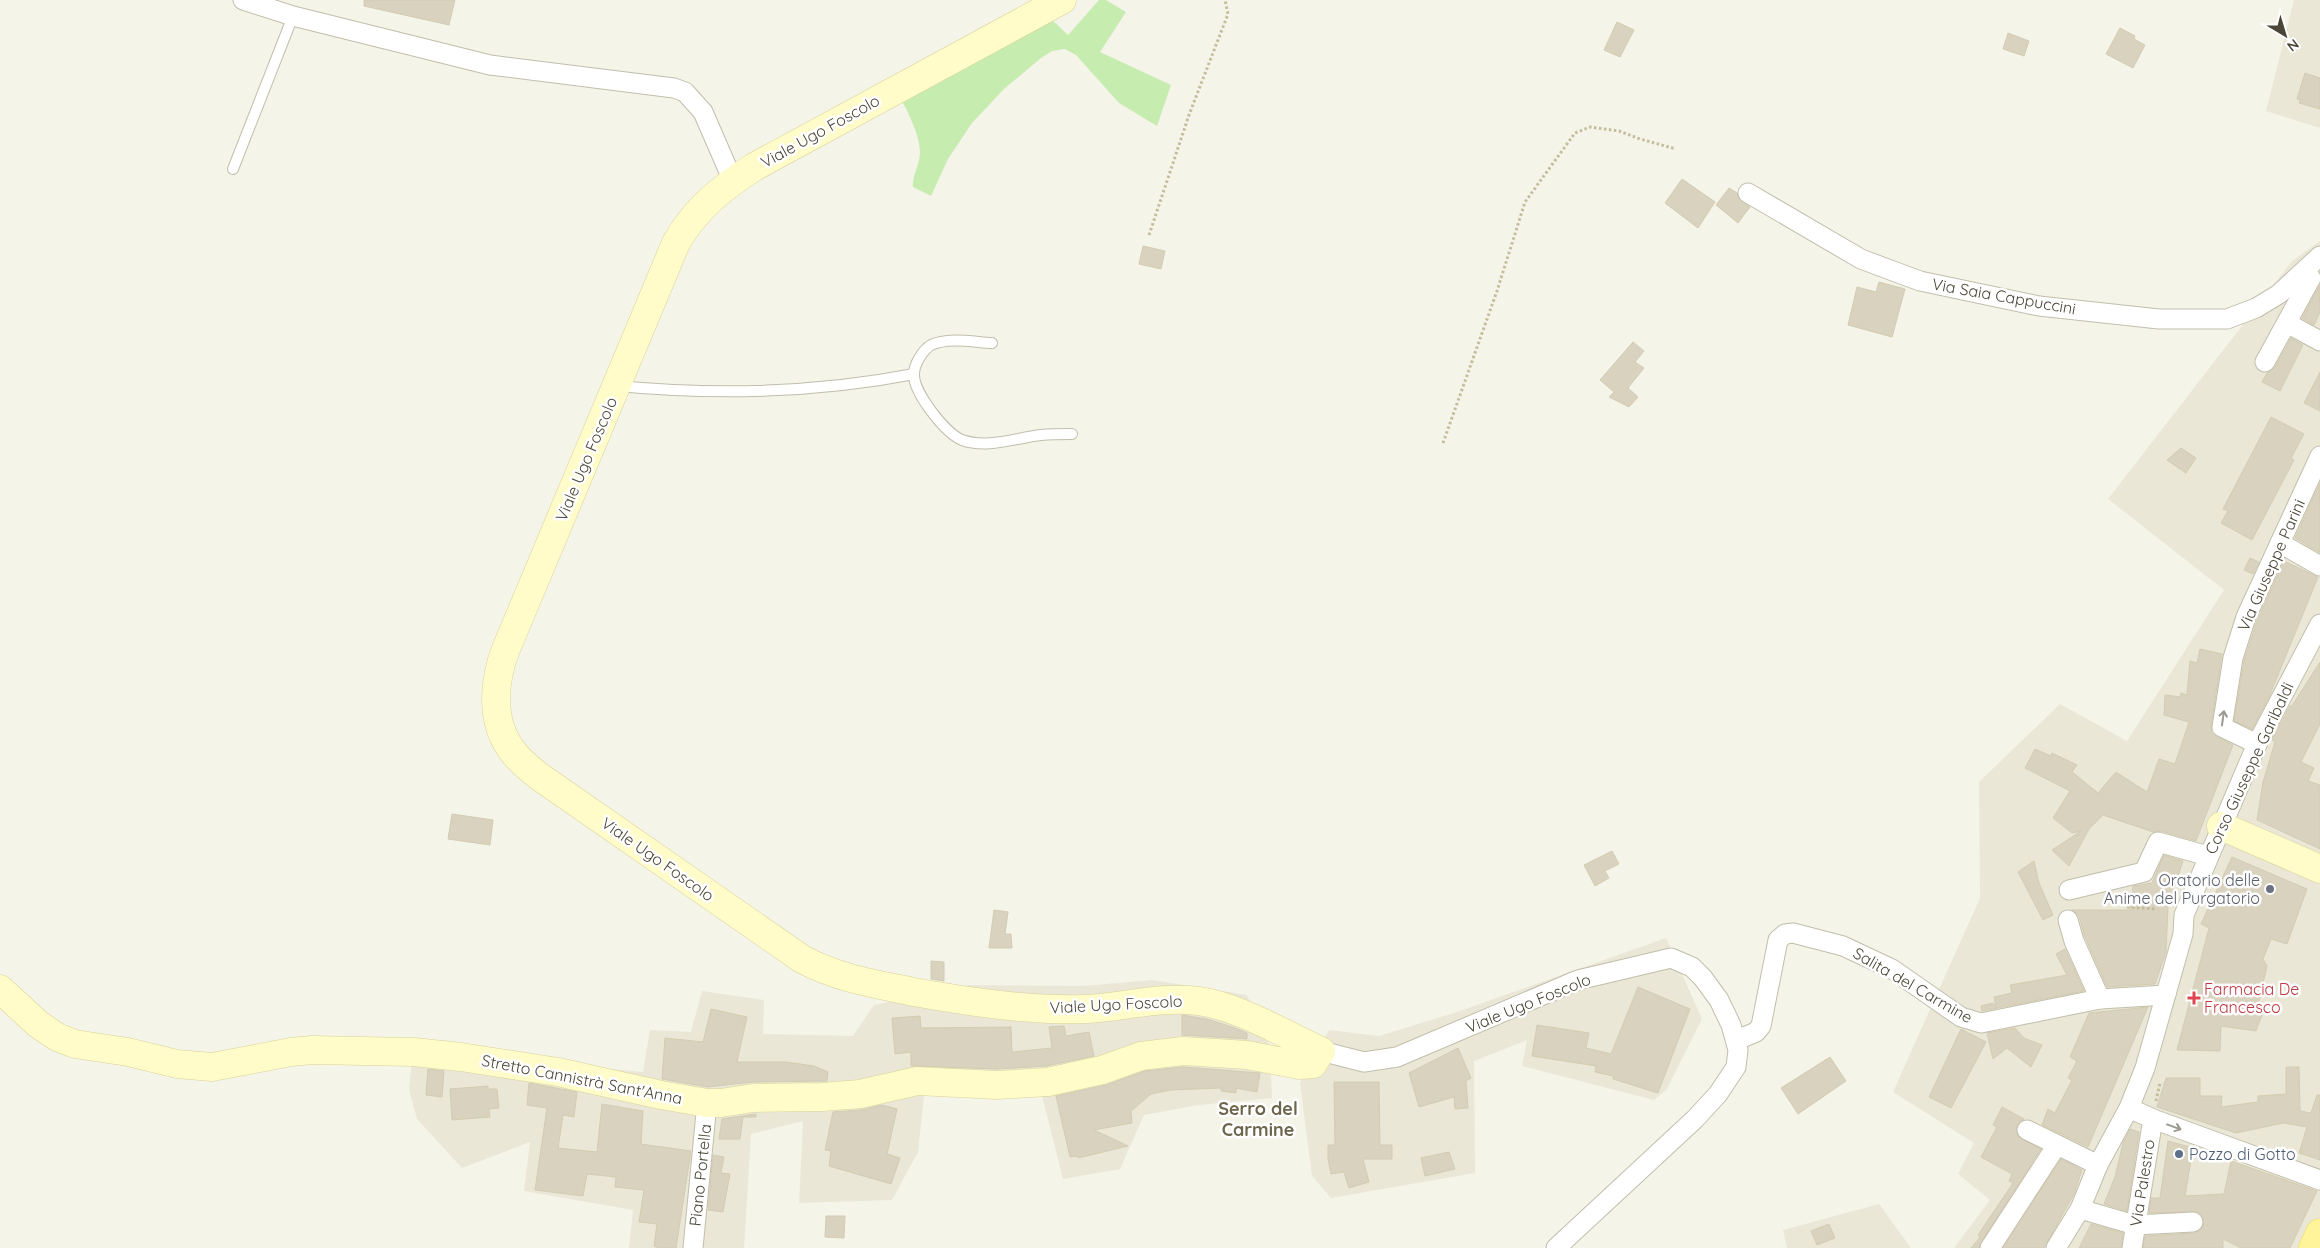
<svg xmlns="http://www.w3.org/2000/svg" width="2320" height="1248" viewBox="0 0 2320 1248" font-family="Quicksand,sans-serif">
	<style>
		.residential { fill: #eae7d7 }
		.green { fill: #c6ecb0 }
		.building { fill: #d8d2be; stroke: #d3ccb1 }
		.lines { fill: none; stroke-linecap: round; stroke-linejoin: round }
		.lane-casing { stroke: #c2beab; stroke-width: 12 }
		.street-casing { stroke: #c2beab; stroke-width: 21 }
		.secondary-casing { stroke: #d8d297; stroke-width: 29 }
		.primary-casing { stroke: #ebda62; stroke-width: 29 }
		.path { stroke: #c4bd9c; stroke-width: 3; stroke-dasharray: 2.5 2.5; stroke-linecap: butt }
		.lane { stroke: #fff; stroke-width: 10 }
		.street { stroke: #fff; stroke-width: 19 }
		.secondary { stroke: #fffcca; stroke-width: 28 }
		.primary { stroke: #fff499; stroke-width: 28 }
		.oneway { stroke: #9b9991 }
		.worship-dot { fill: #6b7280; stroke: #fff; stroke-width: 2 }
		.health-dot { fill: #e0444e; stroke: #fff; stroke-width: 2 }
		.service-dot { fill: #5c6f8a; stroke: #fff; stroke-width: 2 }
		.labels { text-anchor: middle; stroke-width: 5; stroke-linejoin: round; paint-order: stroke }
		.street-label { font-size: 16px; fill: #4a4637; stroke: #fff }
		.worship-label { font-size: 16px; fill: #5b616d; stroke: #fff; text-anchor: end }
		.health-label { font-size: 16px; fill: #be3a42; stroke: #fff; text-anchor: start }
		.service-label { font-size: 16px; fill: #4e5e75; stroke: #fff; text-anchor: start }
		.neighbourhood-label { font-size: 18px; font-weight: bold; fill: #6d664d; stroke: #fff }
	</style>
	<rect width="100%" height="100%" fill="#f5f4e9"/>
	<g class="residential">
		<polygon points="2294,0 2320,0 2320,128 2266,111"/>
		<polygon points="2320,241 2320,1248 1954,1248 1990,1200 1958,1174 1974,1143 1893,1092 1980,898 1979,782 2060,704 2127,741 2224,590 2108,499 2292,261"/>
		<polygon points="1666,938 1702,1019 1667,1089 1654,1100 1522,1066 1527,1040 1474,1061 1475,1173 1331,1198 1312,1176 1300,1083 1329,1030 1379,1036 1454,1013"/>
		<polygon points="1152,980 1247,995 1270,1047 1272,1098 1199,1105 1144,1115 1120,1169 1063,1179 1041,1092 924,1096 918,1152 892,1200 799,1203 803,1121 751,1134 744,1248 629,1248 633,1210 524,1191 530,1142 462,1168 417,1119 409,1090 414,1040 568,1065 643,1072 650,1030 691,1032 702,991 764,1000 763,1034 853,1036 874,1005 970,985 1083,986"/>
		<polygon points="1879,1204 1911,1248 1787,1248 1783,1230"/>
	</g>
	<path class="green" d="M1099,0H1106L1126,12L1100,52L1171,85L1157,126L1119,103L1076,55L1065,49L1052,51L1041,58L1004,89L972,123L948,159L931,196L913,187C912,175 920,165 920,152C919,133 909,115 901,99L1050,18L1068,35Z"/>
	<g class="building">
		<polygon points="364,0 455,0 449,25 364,6"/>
		<polygon points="1617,22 1634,30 1620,57 1604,50"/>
		<polygon points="2120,28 2135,36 2134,39 2145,45 2133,68 2106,54"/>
		<polygon points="2008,33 2029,41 2024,56 2003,49"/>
		<polygon points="2305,73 2320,78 2320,109 2299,103 2300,100 2297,99"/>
		<polygon points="1682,179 1715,202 1698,228 1665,203"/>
		<polygon points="1729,188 1737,193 1742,202 1750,207 1738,223 1716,205"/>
		<polygon points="1143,246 1165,251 1161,269 1139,264"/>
		<polygon points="1879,282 1905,289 1892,337 1848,325 1857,287 1876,292"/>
		<polygon points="2320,285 2320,312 2314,325 2302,318"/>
		<polygon points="2291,338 2303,345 2280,391 2262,382 2267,373 2275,367"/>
		<polygon points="1633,342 1644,351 1635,362 1644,368 1628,388 1638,397 1629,407 1609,397 1614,392 1600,380"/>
		<polygon points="2320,372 2320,411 2304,403"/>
		<polygon points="2271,417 2304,434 2291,458 2294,460 2252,540 2221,523 2228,511 2223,509"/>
		<polygon points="2181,448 2196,458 2186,473 2167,460"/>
		<polygon points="2320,483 2320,553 2295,538"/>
		<polygon points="2250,558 2259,562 2253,574 2244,570"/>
		<polygon points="2284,561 2318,577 2269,697 2252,729 2234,721 2244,661 2257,621"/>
		<polygon points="2200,649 2222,654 2211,726 2212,733 2217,737 2233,745 2196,841 2161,831 2153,832 2103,815 2089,829 2069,866 2052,850 2081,831 2072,833 2053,818 2070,791 2025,768 2035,749 2051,756 2052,753 2077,765 2072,772 2098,793 2116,772 2147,792 2159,759 2175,764 2189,722 2164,715 2165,695 2180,697 2181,693 2187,695 2190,661 2197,663"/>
		<polygon points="2320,662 2320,724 2301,762 2314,768 2308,781 2320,785 2320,849 2257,820 2263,782 2275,742 2272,740 2290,706 2292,706"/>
		<polygon points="452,814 493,820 490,845 448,839"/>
		<polygon points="1612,851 1619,864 1605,871 1609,878 1595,886 1584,865"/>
		<polygon points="2164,855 2183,861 2168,906 2166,952 2155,984 2107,987 2085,937 2079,916 2072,910 2130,910 2133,886 2152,883"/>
		<polygon points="2232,857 2307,889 2287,944 2271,939 2263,959 2267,966 2258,1005 2265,1007 2256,1031 2221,1026 2220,1051 2177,1050 2209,928 2201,924"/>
		<polygon points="2034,861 2039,883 2053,915 2043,920 2018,872"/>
		<polygon points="994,910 1008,912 1005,934 1011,934 1012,948 989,948"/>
		<polygon points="2065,949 2084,991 1982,1011 1981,1006 1993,1003 1996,1007 1994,997 2012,993 2010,985 2067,975 2056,954"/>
		<polygon points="931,961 944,962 944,981 931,979"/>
		<polygon points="1638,987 1690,1009 1658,1093 1613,1079 1613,1076 1595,1072 1596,1066 1532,1056 1537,1025 1589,1033 1586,1048 1611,1054"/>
		<polygon points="2148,1007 2088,1147 2042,1125 2048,1109 2055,1113 2072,1080 2068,1078 2077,1061 2070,1057 2089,1013"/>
		<polygon points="711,1009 747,1017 737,1062 786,1062 814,1066 828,1072 827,1081 753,1082 708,1087 662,1079 665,1038 703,1042"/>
		<polygon points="1182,1015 1207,1019 1235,1028 1247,1033 1247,1039 1182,1035"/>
		<polygon points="920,1016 921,1028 1011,1027 1012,1052 1052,1048 1049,1027 1064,1026 1066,1036 1089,1032 1094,1056 1046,1066 997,1069 911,1066 911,1052 895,1054 892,1018"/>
		<polygon points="2015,1028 2024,1038 2042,1045 2031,1067 2007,1048 1993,1059 1987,1033"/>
		<polygon points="1961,1029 1986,1042 1951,1108 1929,1097"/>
		<polygon points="1458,1048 1471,1078 1466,1081 1468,1108 1455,1109 1454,1097 1419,1107 1409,1073"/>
		<polygon points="1830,1057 1846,1081 1798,1114 1781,1088"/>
		<polygon points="1183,1067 1260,1073 1257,1092 1236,1088 1236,1093 1221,1091 1221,1088 1171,1090 1151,1094 1131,1111 1132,1123 1094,1130 1128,1146 1078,1158 1077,1156 1070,1157 1056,1096 1106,1085 1145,1071"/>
		<polygon points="2286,1067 2299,1067 2300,1111 2311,1113 2317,1095 2320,1095 2320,1160 2299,1153 2307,1127 2283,1123 2236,1133 2157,1107 2166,1078 2200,1078 2200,1096 2222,1096 2221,1107 2258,1102 2258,1096 2286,1094"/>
		<polygon points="428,1069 444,1071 442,1097 426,1095"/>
		<polygon points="1334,1082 1379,1082 1380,1145 1392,1145 1392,1159 1363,1159 1369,1182 1349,1188 1344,1172 1331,1174 1328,1159 1328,1145 1335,1145"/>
		<polygon points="529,1083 577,1092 574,1117 563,1115 558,1148 597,1152 602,1104 643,1111 641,1144 691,1151 676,1248 659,1248 654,1246 657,1224 639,1222 644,1190 615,1187 616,1177 587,1174 583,1196 535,1190 547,1108 527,1105"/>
		<polygon points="488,1086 488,1089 497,1089 499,1108 489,1109 490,1117 452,1120 450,1089"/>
		<polygon points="882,1105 897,1109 887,1154 900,1158 891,1184 829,1166 831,1151 825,1150 833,1112 861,1110"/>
		<polygon points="2002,1107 2024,1119 2017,1125 2018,1137 2041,1149 1981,1242 1979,1248 1971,1248 1980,1237 1978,1235 2013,1183 2009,1181 2012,1174 1981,1157 1997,1127 1993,1125"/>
		<polygon points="756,1114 756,1117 743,1117 740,1139 719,1139 722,1119"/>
		<polygon points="2130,1129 2139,1132 2127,1211 2104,1204 2115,1177 2123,1143"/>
		<polygon points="2168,1141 2193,1148 2185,1196 2224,1194 2231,1161 2317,1191 2290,1248 2241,1248 2223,1239 2223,1248 2143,1248 2145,1236 2194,1233 2203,1227 2203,1216 2198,1212 2149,1213 2151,1198 2160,1198"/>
		<polygon points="1449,1152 1455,1169 1425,1176 1421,1158"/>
		<polygon points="713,1155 724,1157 721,1173 730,1174 723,1212 708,1210"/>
		<polygon points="2061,1159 2082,1170 2074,1194 2044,1248 2003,1248"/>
		<polygon points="826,1216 845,1216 844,1238 825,1237"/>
		<polygon points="1829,1224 1835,1238 1817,1245 1811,1231"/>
		<polygon points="2091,1224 2123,1233 2121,1248 2079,1248"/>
	</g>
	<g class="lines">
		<defs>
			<g id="lane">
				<polyline points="233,169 293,16"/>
				<path d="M992,343C973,342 949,337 931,345C923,350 914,364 914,374C913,392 945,433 962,440C987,449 1015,438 1041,435C1051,434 1061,434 1072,434"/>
				<path d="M617,386C715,395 817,393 914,374"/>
			</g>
			<g id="street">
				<polyline points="243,0 293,16 490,65 674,88 685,92 703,112 733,181"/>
				<polyline points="1748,193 1861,259 1893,271 1920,281 2039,306 2159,319 2227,319 2256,308 2279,294 2320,256"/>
				<polyline points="2287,323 2320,341"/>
				<polyline points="2265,362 2311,278"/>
				<polyline points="2280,543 2320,566"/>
				<polyline points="2257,744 2222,727 2233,658 2246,617 2320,456"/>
				<polyline points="2069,890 2144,872 2158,842 2208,856"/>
				<polyline points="2068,920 2074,941 2100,999"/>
				<polyline points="1737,1040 1756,1032 1761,1026 1778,940 1785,934 1793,933 1843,946 1892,969 1961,1017 1981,1023 2100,999 2166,995"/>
				<polyline points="1321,1051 1364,1062 1397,1057 1578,980 1671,958 1692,967 1703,978 1719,1000 1731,1025 1738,1050 1736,1067 1718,1094 1695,1119 1556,1248"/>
				<polyline points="2129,1108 2153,1119 2320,1180"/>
				<polyline points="2027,1130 2098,1165"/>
				<polyline points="2080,1209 2135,1225 2193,1222"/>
				<polyline points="693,1248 707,1103"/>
				<polyline points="1990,1248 2057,1145"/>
				<polyline points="2056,1248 2080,1209 2098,1165 2129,1108 2145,1068 2183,934 2184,915 2257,744 2320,624"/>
				<polyline points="2132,1248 2153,1119"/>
			</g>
			<g id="secondary">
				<polyline points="2221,826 2320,869"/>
				<path d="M0,989L38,1024L57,1037L75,1044L128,1052L177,1064L212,1067L291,1052L312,1050L414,1052L461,1057L558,1072L661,1095L707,1103H721L753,1098L822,1097L860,1094L917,1081L997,1085L1048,1082L1102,1070L1141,1056L1183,1051L1247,1055L1299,1065L1313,1064L1321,1051C1286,1035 1237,1006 1199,1001C1162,996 1123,1007 1086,1009C1029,1011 970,1002 914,992C875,984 837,978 802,959L540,777C531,770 521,762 514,753C490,724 493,682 506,649L676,243C695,209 722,188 754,167L1062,0"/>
			</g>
			<polyline id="primary" points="2313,1248 2320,1233"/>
		</defs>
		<use href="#lane" class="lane-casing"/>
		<use href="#street" class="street-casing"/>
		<use href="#secondary" class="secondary-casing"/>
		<use href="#primary" class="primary-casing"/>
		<g class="path">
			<polyline points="1149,235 1189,115 1228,14 1225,0"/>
			<polyline points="1443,443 1497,291 1525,202 1575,133 1590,127 1619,131 1640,139 1676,149"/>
			<polyline points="2127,907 2155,909"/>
			<polyline points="2156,1101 2160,1083"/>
		</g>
		<use href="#lane" class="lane"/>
		<use href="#street" class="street"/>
		<use href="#secondary" class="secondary"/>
		<use href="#primary" class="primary"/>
	</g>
	<defs><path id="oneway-shaft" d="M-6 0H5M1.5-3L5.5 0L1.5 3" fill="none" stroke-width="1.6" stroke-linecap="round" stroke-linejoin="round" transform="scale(1.25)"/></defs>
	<g class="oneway">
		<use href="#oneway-shaft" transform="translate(2223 718) rotate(-82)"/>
		<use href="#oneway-shaft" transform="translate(2174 1127) rotate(20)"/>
	</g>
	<circle class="worship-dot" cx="2270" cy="889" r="5"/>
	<path class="health-dot" d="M2191.5 990.5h5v5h5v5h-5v5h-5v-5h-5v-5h5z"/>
	<circle class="service-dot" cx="2179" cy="1154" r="5"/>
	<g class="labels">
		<g class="street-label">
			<text transform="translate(820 131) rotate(-29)" y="6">Viale Ugo Foscolo</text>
			<text transform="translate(2004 296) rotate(10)" y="6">Via Saia Cappuccini</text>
			<text transform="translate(586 459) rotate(-67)" y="6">Viale Ugo Foscolo</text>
			<text transform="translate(2271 565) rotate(-66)" y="6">Via Giuseppe Parini</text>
			<text transform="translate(2249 768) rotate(-65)" y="6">Corso Giuseppe Garibaldi</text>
			<text transform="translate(658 859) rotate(35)" y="6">Viale Ugo Foscolo</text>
			<text transform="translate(1913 985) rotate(30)" y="6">Salita del Carmine</text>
			<text transform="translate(1528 1003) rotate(-22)" y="6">Viale Ugo Foscolo</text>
			<text transform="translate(1116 1004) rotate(-3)" y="6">Viale Ugo Foscolo</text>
			<text transform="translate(582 1079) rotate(11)" y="6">Stretto Cannistrà Sant'Anna</text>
			<text transform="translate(700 1175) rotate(-84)" y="6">Piano Portella</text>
			<text transform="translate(2142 1183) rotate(-81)" y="6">Via Palestro</text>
		</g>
		<g class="worship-label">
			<text x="2260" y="886">Oratorio delle<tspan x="2260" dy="18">Anime del Purgatorio</tspan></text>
		</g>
		<g class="health-label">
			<text x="2204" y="995">Farmacia De<tspan x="2204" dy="18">Francesco</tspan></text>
		</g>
		<g class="service-label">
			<text x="2189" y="1160">Pozzo di Gotto</text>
		</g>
		<g class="neighbourhood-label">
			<text x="1258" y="1115">Serro del<tspan x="1258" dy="21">Carmine</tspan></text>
		</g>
	</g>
	<g transform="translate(2285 35) rotate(142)" stroke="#ffffff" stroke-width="4" paint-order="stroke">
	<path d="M0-4L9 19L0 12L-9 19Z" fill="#4a4637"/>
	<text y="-8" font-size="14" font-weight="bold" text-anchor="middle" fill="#4a4637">N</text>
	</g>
</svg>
